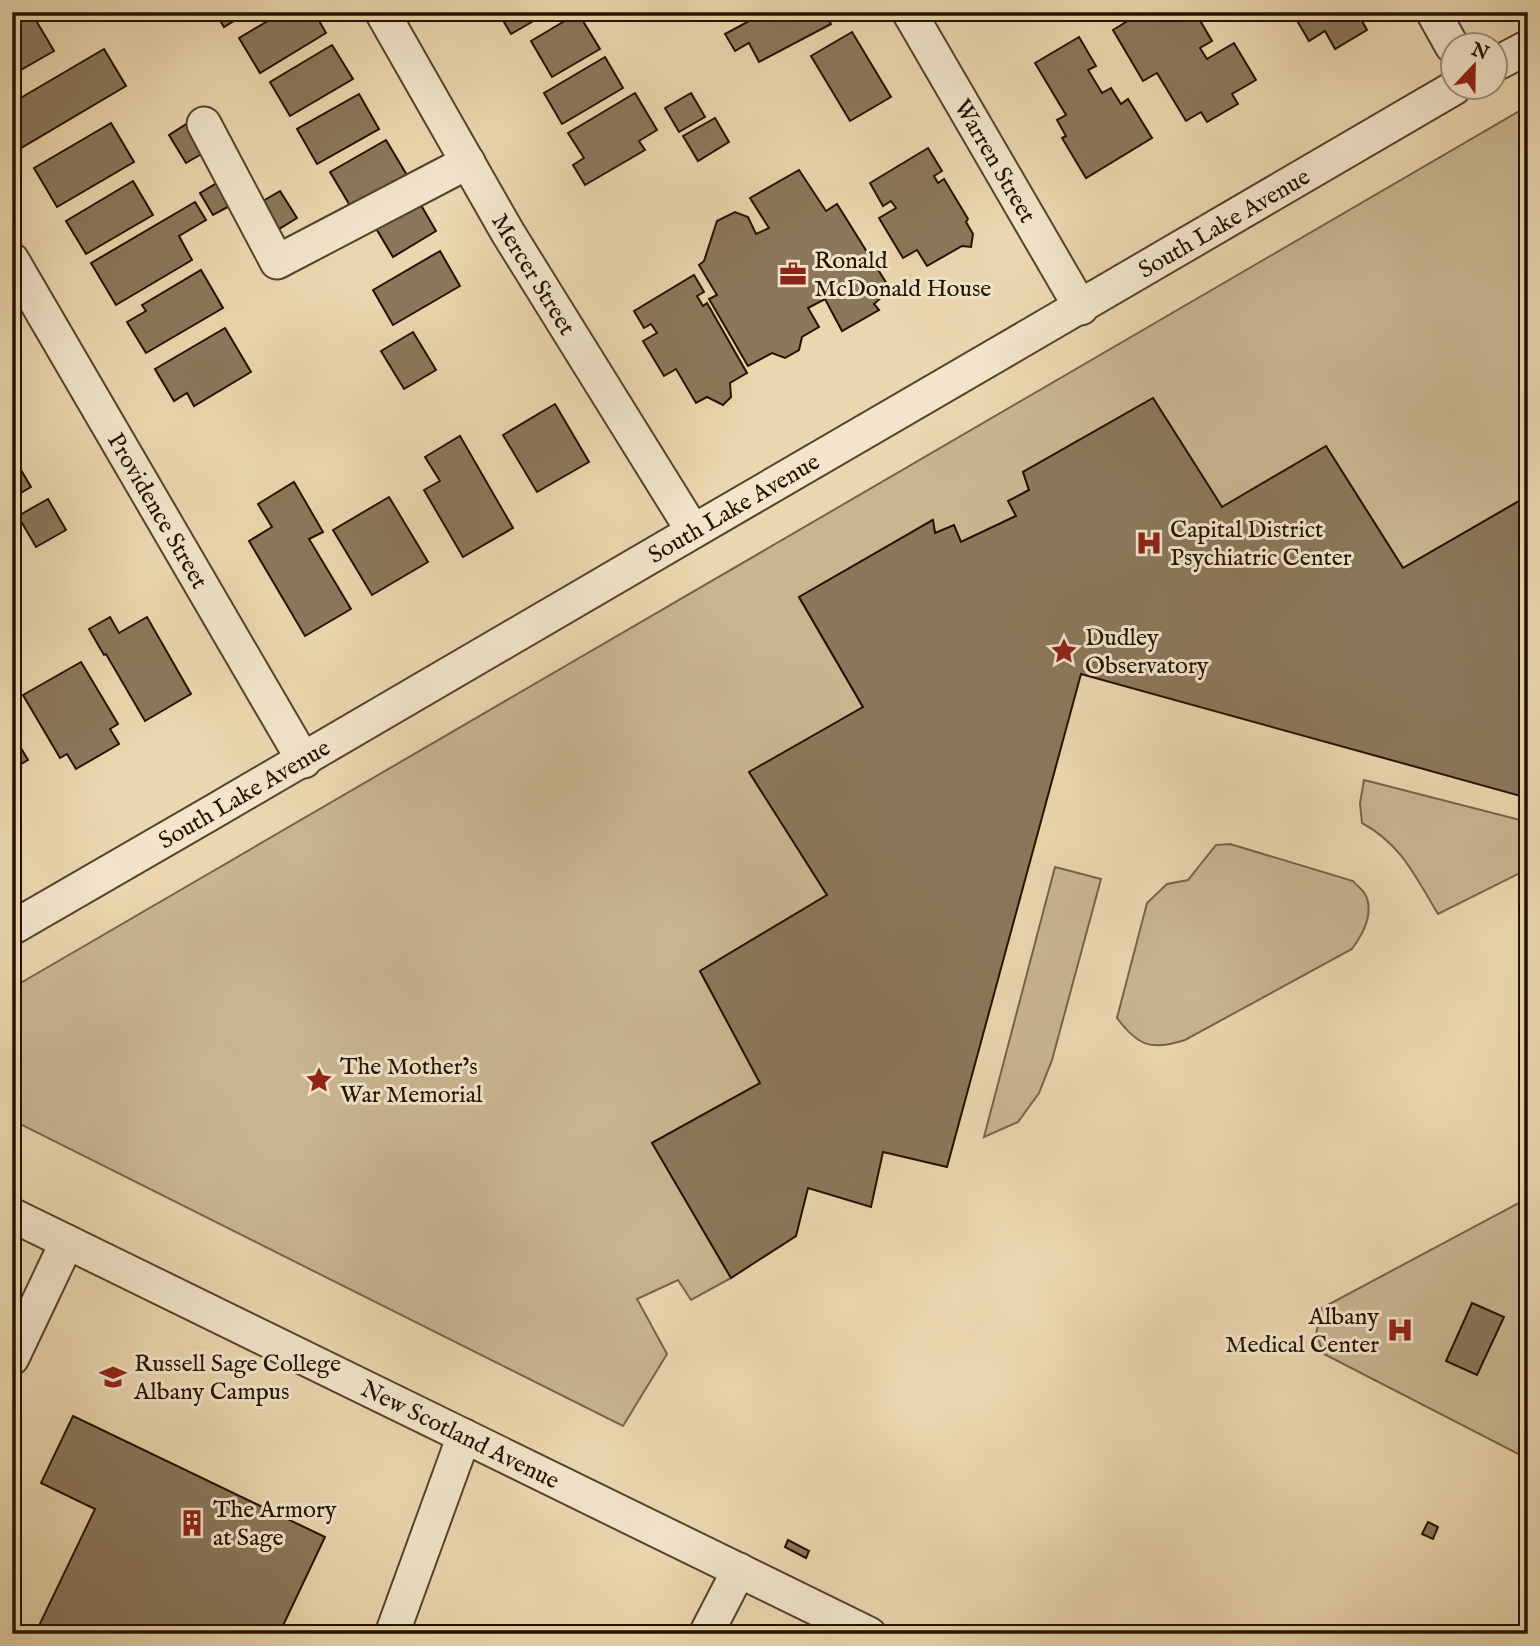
<svg xmlns="http://www.w3.org/2000/svg" width="1540" height="1646" viewBox="0 0 1540 1646" font-family="'IM FELL English',serif">
	<style>
		.green { fill: #c9b691; stroke: #766448; stroke-width: 2 }
		.building { fill: #8b785b; stroke: #231200; stroke-width: 2 }
		.lines { fill: none; stroke-linecap: round; stroke-linejoin: round }
		.minor-casing { stroke: #55432c; stroke-width: 37 }
		.minor { stroke: #f2e5cb; stroke-width: 33 }
		.labels { text-anchor: middle; stroke-width: 6; stroke-linejoin: round; paint-order: stroke }
		.street-label { font-size: 24px; fill: #231200; stroke: #f2e5cb }
		.poi-label { font-size: 24px; fill: #231200; stroke: #f2e5cb; text-anchor: start }
	</style>
	<rect width="100%" height="100%" fill="#ebd7af"/>
	<filter id="stains"><feTurbulence type="fractalNoise" baseFrequency=".00286" numOctaves="4"/><feColorMatrix values="0 0 0 0 .2 0 0 0 0 .09 0 0 0 0 .02 0 0 0 .5 -.17"/></filter>
	<radialGradient id="worn" r=".72"><stop offset=".6" stop-color="#630" stop-opacity="0"/><stop offset="1" stop-color="#630" stop-opacity=".3"/></radialGradient>
	<g class="green">
		<polygon points="1528,106 1528,499 1526,497 1403,568 1326,446 1222,507 1153,398 1023,472 1029,490 1009,501 1016,516 961,542 935,533 932,520 799,597 863,707 750,773 827,895 700,971 760,1083 652,1143 731,1278 691,1300 678,1280 637,1299 667,1354 623,1426 12,1120 12,988"/>
		<path d="M1364,780L1528,822V869L1438,914C1415,876 1402,845 1362,823L1360,803Z"/>
		<path d="M1230,844L1353,881C1356,885 1363,890 1365,894C1375,913 1363,934 1352,949L1185,1040C1151,1051 1138,1046 1117,1018L1147,903L1167,884L1188,880L1216,845Z"/>
		<polygon points="1055,867 1101,879 1052,1060 1039,1093 1018,1122 984,1137"/>
		<polygon points="1528,1198 1528,1459 1324,1354 1316,1334 1322,1308"/>
	</g>
	<g class="building">
		<polygon points="31,12 54,51 12,75 12,22"/>
		<polygon points="215,12 248,12 224,27"/>
		<polygon points="283,12 314,12 326,33 260,73 239,38"/>
		<polygon points="498,12 549,12 511,34"/>
		<polygon points="766,12 824,12 831,24 759,62 749,43 735,51 725,34"/>
		<polygon points="1142,12 1195,12 1212,41 1200,48 1207,59 1234,43 1256,80 1232,94 1238,104 1207,122 1201,112 1186,121 1157,73 1143,81 1113,30"/>
		<polygon points="1292,12 1357,12 1367,30 1335,49 1325,31 1309,41"/>
		<polygon points="578,13 600,49 552,77 531,41"/>
		<polygon points="852,32 891,97 850,121 811,56"/>
		<polygon points="1079,37 1096,66 1088,70 1102,93 1111,88 1121,104 1128,99 1152,138 1086,178 1062,138 1066,136 1057,120 1066,115 1035,63"/>
		<polygon points="332,45 353,79 290,116 270,82"/>
		<polygon points="104,49 126,86 21,148 12,132 12,103"/>
		<polygon points="605,57 623,88 562,124 544,93"/>
		<polygon points="635,93 657,130 639,141 645,150 585,185 573,165 584,158 568,133"/>
		<polygon points="691,93 705,117 679,132 665,108"/>
		<polygon points="359,94 379,129 317,164 297,129"/>
		<polygon points="715,118 729,142 698,161 683,136"/>
		<polygon points="111,123 134,162 57,207 34,168"/>
		<polygon points="188,123 205,152 186,163 169,135"/>
		<polygon points="386,140 408,177 352,209 330,172"/>
		<polygon points="928,148 942,171 934,176 938,183 944,179 968,219 966,222 973,234 971,247 962,246 927,266 917,250 903,258 879,218 896,208 891,201 883,206 870,183"/>
		<polygon points="799,170 826,211 837,204 887,284 885,294 874,304 879,310 842,331 825,299 808,308 819,327 802,337 799,350 785,358 772,353 748,366 709,299 717,295 699,265 704,261 717,221 735,212 748,217 756,234 769,228 750,198"/>
		<polygon points="222,180 235,203 213,215 200,193"/>
		<polygon points="133,181 153,215 86,254 66,221"/>
		<polygon points="280,191 297,218 279,229 263,201"/>
		<polygon points="418,200 436,231 393,257 374,225"/>
		<polygon points="195,202 206,220 179,236 192,260 116,305 91,263"/>
		<polygon points="440,251 460,286 393,325 373,290"/>
		<polygon points="201,270 223,308 146,353 127,322 146,311 142,305"/>
		<polygon points="694,275 704,292 697,296 703,306 707,303 747,373 730,383 731,397 723,405 707,397 696,403 676,369 664,376 643,341 657,333 651,324 644,328 634,311"/>
		<polygon points="225,328 251,372 194,406 187,393 174,401 155,369"/>
		<polygon points="413,332 436,370 404,389 381,351"/>
		<polygon points="1153,398 1222,507 1326,446 1403,568 1526,497 1528,798 1081,674 947,1167 883,1152 871,1207 808,1188 796,1236 731,1278 652,1143 760,1083 700,971 827,895 749,772 863,707 799,597 933,520 935,533 954,525 961,542 1016,516 1008,501 1029,490 1023,472"/>
		<polygon points="555,404 589,462 537,492 503,435"/>
		<polygon points="460,436 513,528 463,557 424,490 440,481 425,457"/>
		<polygon points="12,455 31,487 12,498"/>
		<polygon points="294,482 323,532 309,539 351,609 305,636 249,541 272,527 258,504"/>
		<polygon points="389,497 428,562 372,595 333,530"/>
		<polygon points="48,499 66,530 36,547 18,516"/>
		<polygon points="110,617 119,633 147,617 191,694 145,721 106,654 104,655 89,629"/>
		<polygon points="81,662 118,724 110,729 119,744 76,769 67,754 60,758 23,695"/>
		<polygon points="12,733 28,760 12,769"/>
		<polygon points="1472,1303 1504,1317 1477,1375 1446,1361"/>
		<polygon points="73,1416 325,1537 279,1634 35,1634 95,1509 41,1483"/>
		<polygon points="1428,1522 1438,1527 1433,1539 1422,1534"/>
		<polygon points="788,1540 809,1551 806,1558 785,1547"/>
	</g>
	<g class="lines">
		<defs>
			<g id="minor">
				<path id="s1" d="M382,12L508,233L693,531"/>
				<path id="s2" d="M909,12L1081,308"/>
				<polyline points="1433,12 1452,46"/>
				<polyline points="1494,65 1528,47"/>
				<polyline points="204,124 277,262 468,162"/>
				<path id="s3" d="M12,260L304,761"/>
				<path id="s4" d="M12,928C240,797 466,664 694,531C947,383 1202,237 1454,88"/>
				<path id="s5" d="M12,1215L869,1634"/>
				<polyline points="12,1358 67,1242"/>
				<polyline points="392,1634 464,1436"/>
				<polyline points="706,1634 739,1570"/>
			</g>
		</defs>
		<use href="#minor" class="minor-casing"/>
		<use href="#minor" class="minor"/>
	</g>
	<defs>
		<symbol id="office-bare" viewBox="-9 -9 18 18"><path d="M-6-3h4V-5.5h4V-3h4V5H-6ZM-1-4.5V-3h2v-1.5ZM-6 0V1H6V0Z" fill="#8f2418" stroke="#f2e5cb" stroke-width="2.5" paint-order="stroke"/></symbol>
		<symbol id="hospital-bare" viewBox="-9 -9 18 18"><path d="M-5-5h3v3.5h4V-5h3V5h-3V1.5h-4V5h-3Z" fill="#8f2418" stroke="#f2e5cb" stroke-width="2.5" paint-order="stroke"/></symbol>
		<symbol id="sight-bare" viewBox="-9 -9 18 18"><path d="M0-6L1.8-2.2L6-1.7L2.9 1.2L3.7 5.4L0 3.3L-3.7 5.4L-2.9 1.2L-6-1.7L-1.8-2.2Z" fill="#8f2418" stroke="#f2e5cb" stroke-width="2.5" paint-order="stroke"/></symbol>
		<symbol id="university-bare" viewBox="-9 -9 18 18"><path d="M0-5L7-2L0 1L-7-2ZM-4 1L0 2.5L4 1V4Q0 6-4 4Z" fill="#8f2418" stroke="#f2e5cb" stroke-width="2.5" paint-order="stroke"/></symbol>
		<symbol id="building-bare" viewBox="-9 -9 18 18"><path d="M-4-6H4V6H1V3H-1V6H-4ZM-2.5-4.3h1.7v1.8h-1.7ZM.8-4.3h1.7v1.8H.8ZM-2.5-1h1.7V.8h-1.7ZM.8-1h1.7V.8H.8Z" fill="#8f2418" stroke="#f2e5cb" stroke-width="2.5" paint-order="stroke"/></symbol>
	</defs>
	<g fill-rule="evenodd">
		<use href="#office-bare" x="774" y="255" width="38" height="38"/>
		<use href="#hospital-bare" x="1130" y="524" width="38" height="38"/>
		<use href="#sight-bare" x="1045" y="632" width="38" height="38"/>
		<use href="#sight-bare" x="300" y="1061" width="38" height="38"/>
		<use href="#hospital-bare" x="1381" y="1311" width="38" height="38"/>
		<use href="#university-bare" x="94" y="1358" width="38" height="38"/>
		<use href="#building-bare" x="173" y="1504" width="38" height="38"/>
	</g>
	<g class="labels">
		<g class="street-label">
			<text dy="8" stroke="none"><textPath href="#s2" startOffset="172">Warren Street</textPath></text>
			<text dy="8" stroke="none"><textPath href="#s4" startOffset="1402">South Lake Avenue</textPath></text>
			<text dy="8" stroke="none"><textPath href="#s1" startOffset="303">Mercer Street</textPath></text>
			<text dy="8" stroke="none"><textPath href="#s4" startOffset="835">South Lake Avenue</textPath></text>
			<text dy="8" stroke="none"><textPath href="#s3" startOffset="290">Providence Street</textPath></text>
			<text dy="8" stroke="none"><textPath href="#s4" startOffset="268">South Lake Avenue</textPath></text>
			<text dy="8" stroke="none"><textPath href="#s5" startOffset="499">New Scotland Avenue</textPath></text>
		</g>
		<g class="poi-label">
			<text x="814" y="268">Ronald<tspan x="814" dy="28">McDonald House</tspan></text>
			<text x="1170" y="537">Capital District<tspan x="1170" dy="28">Psychiatric Center</tspan></text>
			<text x="1085" y="645">Dudley<tspan x="1085" dy="28">Observatory</tspan></text>
			<text x="340" y="1074">The Mother’s<tspan x="340" dy="28">War Memorial</tspan></text>
			<text x="1379" y="1324" text-anchor="end">Albany<tspan x="1379" dy="28">Medical Center</tspan></text>
			<text x="134" y="1371">Russell Sage College<tspan x="134" dy="28">Albany Campus</tspan></text>
			<text x="213" y="1517">The Armory<tspan x="213" dy="28">at Sage</tspan></text>
		</g>
	</g>
	<rect width="1540" height="1646" fill="none" stroke="#ebd7af" stroke-width="42"/>
	<rect x="14" y="14" width="1512" height="1618" fill="none" stroke="#231200" stroke-width="3.5"/>
	<rect x="21" y="21" width="1498" height="1604" fill="none" stroke="#231200" stroke-width="2"/>
	<g transform="translate(1474 66) rotate(22)"><circle r="33" fill="#f2e5cb" stroke="#9f917a" stroke-width="2"/>
	<path d="M0-5L12 26L0 18L-12 26Z" fill="#8f2418"/>
	<text y="-10" font-size="19" font-weight="bold" text-anchor="middle" fill="#231200">N</text>
	</g>
	<rect width="100%" height="100%" filter="url(#stains)"/>
	<rect width="100%" height="100%" fill="url(#worn)"/>
</svg>
